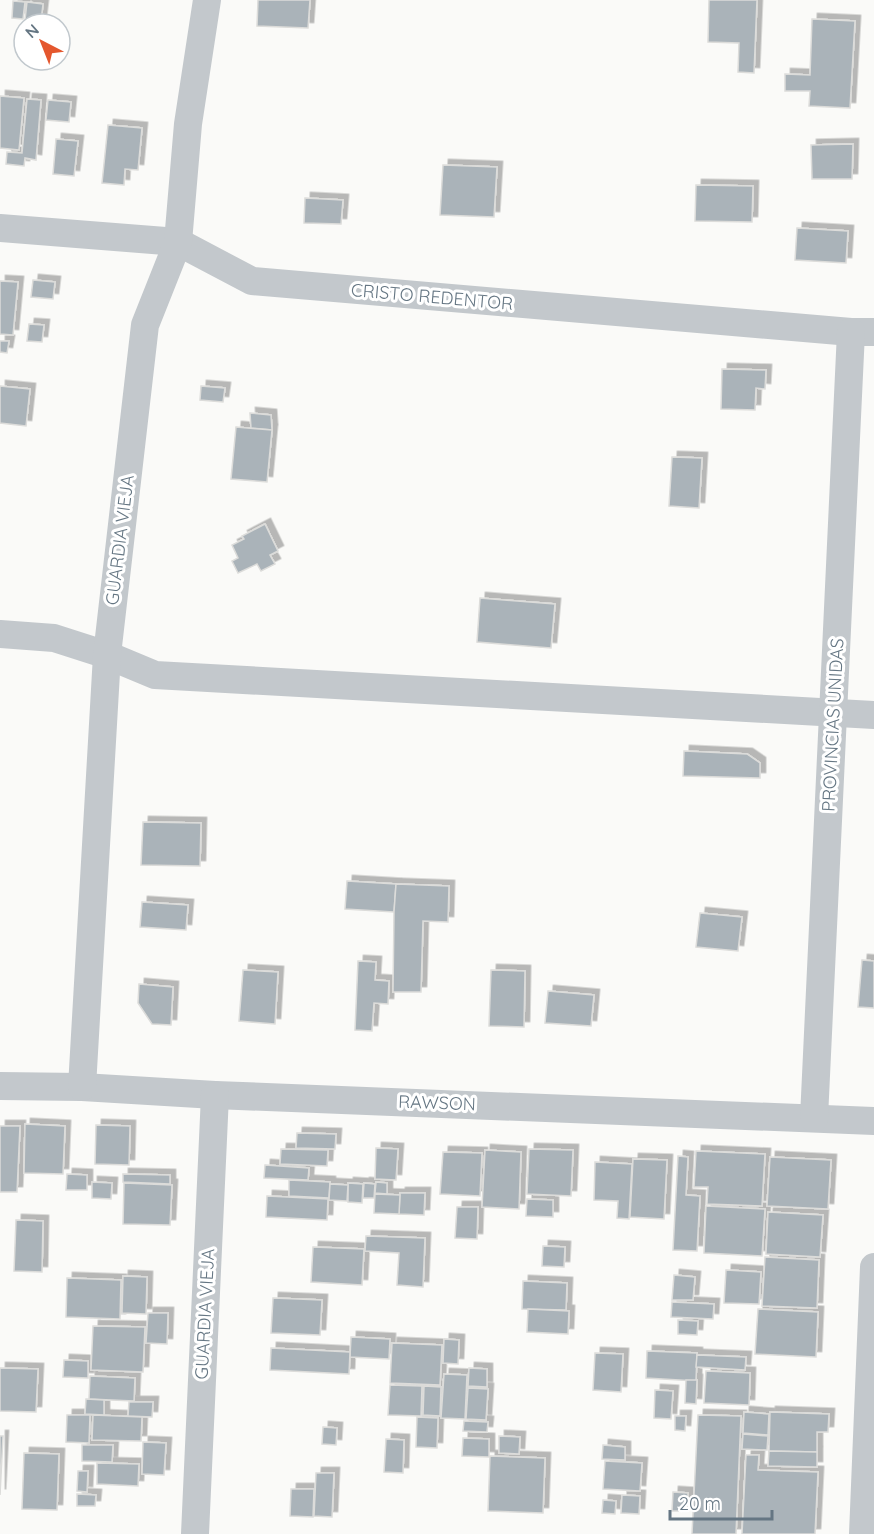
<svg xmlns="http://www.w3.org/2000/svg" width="874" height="1534" viewBox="0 0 874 1534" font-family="Quicksand,sans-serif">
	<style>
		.building { fill: #aab3b9; stroke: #dcdcda; stroke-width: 1.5; filter: url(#shadow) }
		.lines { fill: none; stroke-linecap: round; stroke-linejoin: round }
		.street { stroke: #c3c8cc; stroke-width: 28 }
		.labels { text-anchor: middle; stroke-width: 6; stroke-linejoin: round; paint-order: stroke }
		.street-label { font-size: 18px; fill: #657683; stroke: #fff }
	</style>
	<defs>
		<filter id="shadow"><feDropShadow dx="5.5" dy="-5.5" stdDeviation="0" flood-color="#0004"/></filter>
	</defs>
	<rect width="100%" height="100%" fill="#fafaf8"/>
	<g class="building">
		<polygon points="258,0 310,0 308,28 257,26"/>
		<polygon points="709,0 757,0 754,73 738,72 739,43 708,42"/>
		<polygon points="13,1 25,2 23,19 12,18"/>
		<polygon points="27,2 43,4 41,21 25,20"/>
		<polygon points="812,19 855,21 850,108 809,106 810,91 785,91 785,74 810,75"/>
		<polygon points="0,96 24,98 19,150 0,148"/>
		<polygon points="27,99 41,100 36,160 25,158 24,166 6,164 7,152 22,153"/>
		<polygon points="48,100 71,102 69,122 46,120"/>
		<polygon points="108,125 142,128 138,170 125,169 124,185 102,183"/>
		<polygon points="56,139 78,141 74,176 53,174"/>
		<polygon points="853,144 852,179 812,179 811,145"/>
		<polygon points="443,165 497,167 494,217 440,215"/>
		<polygon points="696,185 753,186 752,222 695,221"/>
		<polygon points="305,198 343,200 341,224 304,223"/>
		<polygon points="797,228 848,231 846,263 795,260"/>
		<polygon points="33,280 55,282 53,299 31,297"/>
		<polygon points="0,281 18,282 13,335 0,334"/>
		<polygon points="29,324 44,325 42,342 27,341"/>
		<polygon points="0,341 9,341 7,353 0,352"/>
		<polygon points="722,369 766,370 765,389 756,388 755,410 721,409"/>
		<polygon points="0,386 30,389 26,426 0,423"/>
		<polygon points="201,386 225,388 223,402 200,400"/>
		<polygon points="250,413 271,415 272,430 251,428"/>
		<polygon points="236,427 272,430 267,482 231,479"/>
		<polygon points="672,457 702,458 699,508 669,506"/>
		<polygon points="265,524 278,551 270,555 275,564 261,571 257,564 238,573 232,561 238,558 232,545 244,539 242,536"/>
		<polygon points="480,598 555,604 551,648 477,642"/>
		<polygon points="684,751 747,754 760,763 760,778 683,776"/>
		<polygon points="143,822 201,823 200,866 141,865"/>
		<polygon points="347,881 396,884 394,912 345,909"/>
		<polygon points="396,884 449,886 448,922 423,921 421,992 393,992 394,912"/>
		<polygon points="142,902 188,905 186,930 140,927"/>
		<polygon points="700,913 742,917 738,951 696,947"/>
		<polygon points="862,960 874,961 874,1008 858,1007"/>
		<polygon points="358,961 376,962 375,980 389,981 388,1004 374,1003 372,1031 355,1030"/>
		<polygon points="243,970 278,972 275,1024 239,1021"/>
		<polygon points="491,970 525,971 524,1027 489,1026"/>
		<polygon points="139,984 173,987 171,1025 152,1024 138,1003"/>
		<polygon points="548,991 594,995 591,1026 545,1023"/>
		<polygon points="25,1124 65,1126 63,1174 24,1173"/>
		<polygon points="96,1125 130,1126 129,1165 95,1164"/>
		<polygon points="0,1126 20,1126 17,1192 0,1192"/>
		<polygon points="297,1133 336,1134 335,1149 296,1148"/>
		<polygon points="376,1148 398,1149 396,1180 375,1179"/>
		<polygon points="281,1149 328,1150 327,1166 280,1164"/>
		<polygon points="529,1149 573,1150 571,1196 527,1194"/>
		<polygon points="485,1150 521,1152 519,1209 482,1207"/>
		<polygon points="696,1151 765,1154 762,1206 707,1204 708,1187 694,1187"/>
		<polygon points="443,1152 482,1153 480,1196 440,1194"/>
		<polygon points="678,1156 688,1157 686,1195 700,1196 697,1251 673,1250"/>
		<polygon points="770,1157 831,1160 828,1209 767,1206"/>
		<polygon points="633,1159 667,1160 664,1219 630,1217"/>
		<polygon points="595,1162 632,1164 629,1219 617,1218 618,1201 594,1200"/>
		<polygon points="265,1165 309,1168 308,1180 264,1178"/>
		<polygon points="67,1174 87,1175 87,1190 66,1190"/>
		<polygon points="123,1174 170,1175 170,1184 123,1182"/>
		<polygon points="289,1180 330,1182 329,1198 289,1196"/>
		<polygon points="92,1182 112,1183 111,1199 92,1198"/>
		<polygon points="376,1182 387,1183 387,1194 375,1193"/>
		<polygon points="124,1183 172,1185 170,1225 123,1224"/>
		<polygon points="348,1183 363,1184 362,1203 348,1202"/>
		<polygon points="364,1183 375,1184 374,1198 363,1198"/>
		<polygon points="330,1184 348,1185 347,1201 329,1200"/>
		<polygon points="400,1193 425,1193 424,1215 399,1214"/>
		<polygon points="375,1194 400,1195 399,1214 374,1213"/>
		<polygon points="267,1196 328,1199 327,1220 266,1217"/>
		<polygon points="527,1199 553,1200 553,1217 526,1216"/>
		<polygon points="706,1206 765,1209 762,1256 704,1253"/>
		<polygon points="457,1207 478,1207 477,1239 455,1238"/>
		<polygon points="768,1212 823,1215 820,1257 766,1254"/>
		<polygon points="16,1220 43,1221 42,1272 14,1271"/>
		<polygon points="366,1236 425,1238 423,1287 397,1285 399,1253 365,1251"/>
		<polygon points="543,1246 565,1247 564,1267 542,1266"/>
		<polygon points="313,1247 364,1249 362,1285 311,1282"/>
		<polygon points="765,1257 819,1260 817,1308 762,1306"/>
		<polygon points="726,1270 761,1272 759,1304 724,1303"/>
		<polygon points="674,1275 695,1277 693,1300 672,1300"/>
		<polygon points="123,1276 147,1277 146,1314 122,1313"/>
		<polygon points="67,1278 121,1280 120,1319 66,1317"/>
		<polygon points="523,1281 567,1283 566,1310 522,1309"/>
		<polygon points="273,1298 322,1300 320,1335 271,1333"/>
		<polygon points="672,1302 714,1304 713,1319 671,1317"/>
		<polygon points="528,1309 569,1311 568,1334 527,1332"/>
		<polygon points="758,1309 818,1312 816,1357 755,1354"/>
		<polygon points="148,1313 168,1313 167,1344 146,1343"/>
		<polygon points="678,1320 698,1321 697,1335 678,1334"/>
		<polygon points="93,1326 145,1327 143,1372 91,1370"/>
		<polygon points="351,1337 390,1339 389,1359 350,1357"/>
		<polygon points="444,1339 459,1340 458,1364 443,1363"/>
		<polygon points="392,1343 442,1345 440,1385 390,1383"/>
		<polygon points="271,1348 350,1352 349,1374 270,1370"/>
		<polygon points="647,1351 697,1353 696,1381 646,1378"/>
		<polygon points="595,1353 623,1354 621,1392 593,1390"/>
		<polygon points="697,1355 746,1357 745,1370 696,1367"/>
		<polygon points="64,1360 88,1361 88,1378 63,1377"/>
		<polygon points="0,1368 38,1369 36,1412 0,1411"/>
		<polygon points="469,1368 487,1369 487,1387 468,1386"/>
		<polygon points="706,1371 750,1373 749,1405 704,1403"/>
		<polygon points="444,1374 467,1375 465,1419 441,1418"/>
		<polygon points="90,1376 135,1378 134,1401 89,1399"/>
		<polygon points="686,1380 697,1380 696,1404 685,1403"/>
		<polygon points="390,1385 422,1386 421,1416 388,1415"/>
		<polygon points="424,1386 441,1387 440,1416 423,1415"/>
		<polygon points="468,1388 488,1389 486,1420 466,1419"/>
		<polygon points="655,1390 673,1391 671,1419 654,1418"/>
		<polygon points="86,1399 104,1400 104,1415 85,1414"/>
		<polygon points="129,1402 153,1402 152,1417 128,1416"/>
		<polygon points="744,1412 769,1414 768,1435 743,1433"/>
		<polygon points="770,1412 829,1414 828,1432 817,1432 817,1452 769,1451"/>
		<polygon points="67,1415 90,1415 89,1443 66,1442"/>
		<polygon points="93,1415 142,1417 141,1441 92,1440"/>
		<polygon points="698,1415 741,1416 736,1534 692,1534"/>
		<polygon points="675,1416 686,1416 685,1431 675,1430"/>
		<polygon points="417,1417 438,1418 437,1448 416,1447"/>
		<polygon points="464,1421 488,1422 487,1432 463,1431"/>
		<polygon points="323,1427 337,1428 336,1445 322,1444"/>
		<polygon points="743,1434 768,1436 767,1450 742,1449"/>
		<polygon points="0,1436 3,1436 0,1495"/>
		<polygon points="499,1436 520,1437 519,1454 499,1453"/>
		<polygon points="463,1438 489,1439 489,1457 462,1456"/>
		<polygon points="386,1439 404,1440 403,1473 384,1472"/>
		<polygon points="143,1442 166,1443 164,1475 142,1474"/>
		<polygon points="82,1445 113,1445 112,1462 82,1461"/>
		<polygon points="603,1445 625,1447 625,1460 602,1459"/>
		<polygon points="769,1451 817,1452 817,1467 768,1466"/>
		<polygon points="24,1453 59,1454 57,1510 22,1509"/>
		<polygon points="746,1455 759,1455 758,1470 818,1472 815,1534 742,1534"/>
		<polygon points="490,1456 545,1458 543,1513 488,1511"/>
		<polygon points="605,1461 642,1463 640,1491 603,1489"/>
		<polygon points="97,1463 139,1464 138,1486 97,1484"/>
		<polygon points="78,1471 88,1471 87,1492 77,1491"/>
		<polygon points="316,1473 334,1473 332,1517 314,1516"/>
		<polygon points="291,1489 314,1489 313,1517 290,1516"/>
		<polygon points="673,1492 688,1493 687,1511 672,1511"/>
		<polygon points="77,1494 96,1495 95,1506 77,1506"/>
		<polygon points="622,1495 640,1496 639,1514 621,1513"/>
		<polygon points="603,1500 616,1501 615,1514 602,1513"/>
	</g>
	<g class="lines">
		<g class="street">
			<polyline points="0,228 178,242 252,281 851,332 874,332"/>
			<polyline points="0,634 54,638 107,655 155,675 874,715"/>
			<polyline points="0,1086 82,1087 215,1095 874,1121"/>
			<polyline points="82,1087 107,655 145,325 178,242 188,124 207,0"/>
			<polyline points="814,1118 851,332"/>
			<polyline points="195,1534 215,1095"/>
			<polyline points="863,1534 874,1267"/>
		</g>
	</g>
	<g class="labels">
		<g class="street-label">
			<text transform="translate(432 297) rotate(5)" y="6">CRISTO REDENTOR</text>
			<text transform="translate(120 540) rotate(-83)" y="6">GUARDIA VIEJA</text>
			<text transform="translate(833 725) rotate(-87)" y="6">PROVINCIAS UNIDAS</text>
			<text transform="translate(437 1103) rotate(2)" y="6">RAWSON</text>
			<text transform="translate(205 1314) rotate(-87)" y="6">GUARDIA VIEJA</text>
		</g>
	</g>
	<g transform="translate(42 42) rotate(318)"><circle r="28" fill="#ffffff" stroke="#c1c8cd" stroke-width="1.5"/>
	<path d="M0-4.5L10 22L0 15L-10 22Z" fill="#e4572e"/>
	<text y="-9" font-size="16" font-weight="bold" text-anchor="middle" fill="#657683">N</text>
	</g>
	<path d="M670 1510v9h102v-9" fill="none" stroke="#657683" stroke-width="3"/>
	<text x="679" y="1510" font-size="18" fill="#657683" stroke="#ffffff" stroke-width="4.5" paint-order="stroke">20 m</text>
</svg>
